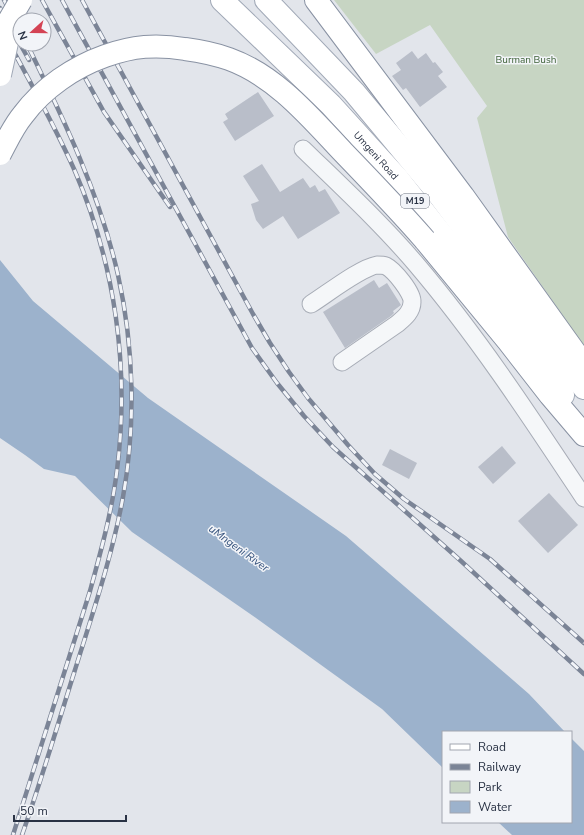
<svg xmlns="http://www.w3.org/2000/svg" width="584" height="835" viewBox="0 0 584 835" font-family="'Nunito Sans',sans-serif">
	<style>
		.green { fill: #c7d5c3 }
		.water { fill: #9cb2cc }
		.building { fill: #b9bec9 }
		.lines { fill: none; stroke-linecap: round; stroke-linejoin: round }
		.minor-casing { stroke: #a7acb6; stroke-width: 19 }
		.major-casing { stroke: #a1a9b7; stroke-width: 24 }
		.highway-casing { stroke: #8992a3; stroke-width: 24 }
		.minor { stroke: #f5f7f9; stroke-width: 17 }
		.major { stroke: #fff; stroke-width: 22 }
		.highway { stroke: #fff; stroke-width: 22 }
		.rail-casing { stroke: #7b8496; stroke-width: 4.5 }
		.rail { stroke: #f2f4f8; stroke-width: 3; stroke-dasharray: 9; stroke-linecap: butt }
		.major-bridge-casing { stroke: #a1a9b7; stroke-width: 24; stroke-linecap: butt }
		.highway-bridge-casing { stroke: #8992a3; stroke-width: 24; stroke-linecap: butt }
		.major-bridge { stroke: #fff; stroke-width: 22 }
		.highway-bridge { stroke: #fff; stroke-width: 22 }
		.labels { text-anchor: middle; stroke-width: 3; stroke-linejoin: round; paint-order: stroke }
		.shield { fill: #f2f4f8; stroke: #656c7a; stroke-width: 1 }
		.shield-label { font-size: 9px; font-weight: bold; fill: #293244 }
		.park-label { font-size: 10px; fill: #3c6036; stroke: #f2f4f8 }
		.street-label { font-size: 10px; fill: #293244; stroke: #f2f4f8 }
		.water-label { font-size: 11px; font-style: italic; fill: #314f7a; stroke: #f2f4f8 }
	</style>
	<rect width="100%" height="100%" fill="#e2e5eb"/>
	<polygon class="green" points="334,0 584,0 584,346 508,237 477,118 487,106 430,25 376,54"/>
	<g class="water">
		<polygon points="0,260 33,301 148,398 346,536 529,694 565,732 443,732 443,768 382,709 256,618 132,532 75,476 44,469 25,455 0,438"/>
		<polygon points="571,738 584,751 584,835 512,835 498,822 571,822"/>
	</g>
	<g class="building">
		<polygon points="412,51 418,59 426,53 433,63 435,62 443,72 438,76 447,87 420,107 406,88 403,90 392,76 401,70 396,63"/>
		<polygon points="258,92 274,116 235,141 223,122 228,119 225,114"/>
		<polygon points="262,164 280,192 303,178 310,188 315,185 319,192 325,189 340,213 298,239 283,216 263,229 256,220 251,204 259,201 243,176"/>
		<polygon points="374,280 379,288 387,283 401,305 393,311 394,313 391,316 345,348 323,312"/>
		<polygon points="502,446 516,463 493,484 478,467"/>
		<polygon points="390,449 417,463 409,479 382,465"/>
		<polygon points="549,493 578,525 548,553 518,521"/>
	</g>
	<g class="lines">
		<defs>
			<g id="minor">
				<path d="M303,149C341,186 381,223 416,264C478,337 531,418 584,498"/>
				<path d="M311,304C327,294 360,268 377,265C380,265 383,265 386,266C394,270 413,293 412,302C412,312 404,318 397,324L342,362"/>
			</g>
			<g id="major">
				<path id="s1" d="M222,0L331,105L399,180L496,303L563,395"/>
				<polyline points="266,0 354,92 433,187 584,388"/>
			</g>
			<g id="highway">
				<polyline points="316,0 463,196 584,365"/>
				<polyline points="425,240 508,341 550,395 584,435"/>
			</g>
		</defs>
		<use href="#minor" class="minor-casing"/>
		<use href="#major" class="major-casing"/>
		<use href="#highway" class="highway-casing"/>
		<use href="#minor" class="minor"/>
		<use href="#major" class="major"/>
		<use href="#highway" class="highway"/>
		<defs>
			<g id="rail">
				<polyline points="4,0 20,30"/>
				<polyline points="42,0 104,112 170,207"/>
				<polyline points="62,0 252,348 277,383 304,416 333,447 461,561 584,674"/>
				<polyline points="82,0 253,314 270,343 289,372 308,398 348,445 375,474 404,499 490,559 584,643"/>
				<polyline points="0,8 29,60"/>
				<path d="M0,26C25,73 52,120 74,169C115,263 130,368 117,470C112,511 101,551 90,591L13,835"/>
				<path d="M22,835C41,781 57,727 74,673C92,615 112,557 123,497C136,425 134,347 118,275C100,194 63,118 27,44"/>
			</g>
		</defs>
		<use href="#rail" class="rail-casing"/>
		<use href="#rail" class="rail"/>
		<defs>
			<polyline id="major-bridge" points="0,75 13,15"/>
			<g id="highway-bridge">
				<polyline points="0,36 21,0"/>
				<path d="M0,154C7,141 13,127 23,115C43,88 74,67 105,56C133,46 156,44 185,49C200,51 215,54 229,59C276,76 310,117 343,152C371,181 399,210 425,240"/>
			</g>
		</defs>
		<use href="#major-bridge" class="major-bridge-casing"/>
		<use href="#highway-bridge" class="highway-bridge-casing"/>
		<use href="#major-bridge" class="major-bridge"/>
		<use href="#highway-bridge" class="highway-bridge"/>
	</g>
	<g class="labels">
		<rect class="shield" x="401" y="194" width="28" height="14" rx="3"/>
		<g class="shield-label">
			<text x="415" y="204">M19</text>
		</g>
		<g class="park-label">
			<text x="526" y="63">Burman Bush</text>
		</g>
		<g class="street-label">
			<text dy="4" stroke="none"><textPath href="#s1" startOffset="219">Umgeni Road</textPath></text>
		</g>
		<g class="water-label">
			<text transform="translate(239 548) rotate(36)" y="4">uMngeni River</text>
		</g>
	</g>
	<rect x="442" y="731" width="130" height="92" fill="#f2f4f8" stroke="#a2a6b0"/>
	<rect x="450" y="744" width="20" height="6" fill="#ffffff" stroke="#a2a6b0"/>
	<text x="478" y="751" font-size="12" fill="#293244">Road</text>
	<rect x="450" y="764" width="20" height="6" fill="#7b8496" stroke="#a2a6b0"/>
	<text x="478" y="771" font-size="12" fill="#293244">Railway</text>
	<rect x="450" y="781" width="20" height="12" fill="#c7d5c3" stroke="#a2a6b0"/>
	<text x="478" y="791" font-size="12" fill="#293244">Park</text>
	<rect x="450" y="801" width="20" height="12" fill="#9cb2cc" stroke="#a2a6b0"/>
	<text x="478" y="811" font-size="12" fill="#293244">Water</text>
	<g transform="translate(32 32) rotate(249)"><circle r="19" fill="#f2f4f8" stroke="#a2a6b0"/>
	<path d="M0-3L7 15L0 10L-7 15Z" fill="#d44354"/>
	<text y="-6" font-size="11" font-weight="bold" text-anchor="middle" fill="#293244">N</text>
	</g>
	<path d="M14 815v6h112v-6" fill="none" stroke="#293244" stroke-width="2"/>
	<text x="20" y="815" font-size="12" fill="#293244" stroke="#f2f4f8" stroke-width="3" paint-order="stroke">50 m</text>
</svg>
